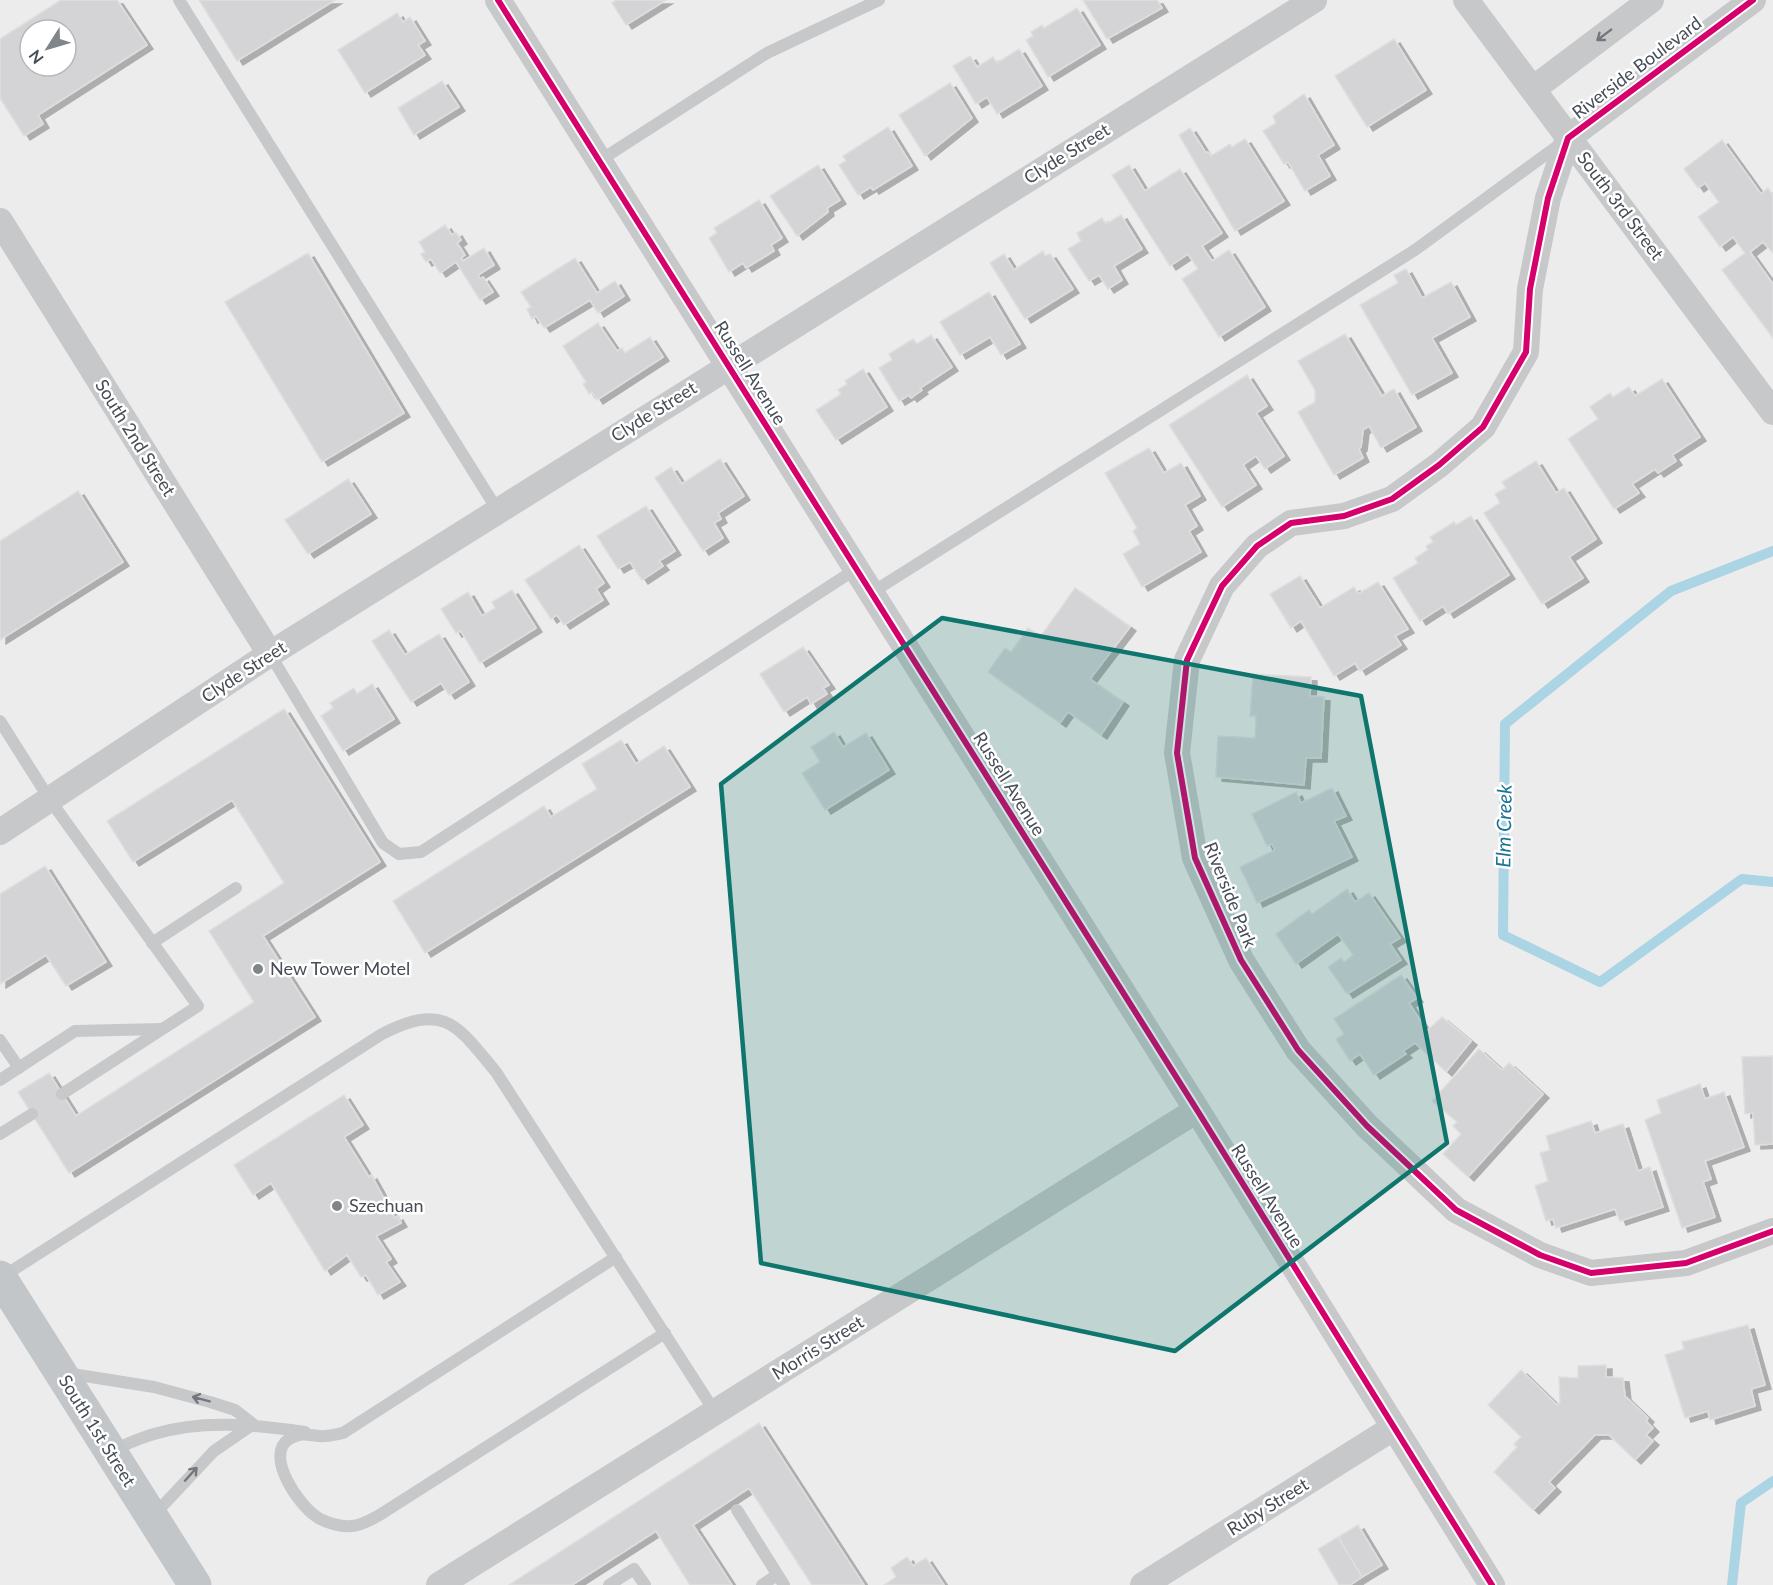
<svg xmlns="http://www.w3.org/2000/svg" width="1773" height="1585" viewBox="0 0 1773 1585" font-family="Lato,sans-serif">
	<style>
		.lines { fill: none; stroke-linecap: round; stroke-linejoin: round }
		.stream { stroke: #abd4e4; stroke-width: 10 }
		.building { fill: #d4d4d7; stroke: #dededf; stroke-width: 1.5; fill-rule: evenodd; filter: url(#shadow) }
		.lane { stroke: #c7c8ca; stroke-width: 12 }
		.street { stroke: #c7c8ca; stroke-width: 26 }
		.primary { stroke: #c2c6c9; stroke-width: 33 }
		.cycleway-casing { stroke: #fff; stroke-width: 10 }
		.cycleway { stroke: #d6006c; stroke-width: 6 }
		.oneway { stroke: #73787f }
		.marked { fill: #0f766e; fill-opacity: 0.2; stroke: #0f766e; stroke-width: 4.5; stroke-linejoin: round }
		.poi-dot { fill: #80858a; stroke: #fff; stroke-width: 2 }
		.labels { text-anchor: middle; stroke-width: 5; stroke-linejoin: round; paint-order: stroke }
		.street-label { font-size: 18px; fill: #464d56; stroke: #fff }
		.poi-label { font-size: 18px; fill: #464d56; stroke: #fff; text-anchor: start }
		.water-label { font-size: 20px; font-style: italic; fill: #1b7294; stroke: #fff }
	</style>
	<defs>
		<filter id="shadow"><feDropShadow dx="6" dy="4" stdDeviation="0" flood-color="#0004"/></filter>
	</defs>
	<rect width="100%" height="100%" fill="#edecec"/>
	<g class="lines">
		<g class="stream">
			<polyline points="1773,551 1671,591 1505,724 1503,935 1600,982 1742,879 1773,882"/>
			<polyline points="1732,1585 1741,1503 1773,1481"/>
		</g>
	</g>
	<g class="building">
		<path d="M61,0H117L147,45L38,115L43,124L24,136L0,98V39ZM30,30H66V66H30Z"/>
		<polygon points="199,0 335,0 237,61"/>
		<polygon points="616,0 666,0 626,25 612,3"/>
		<polygon points="1083,0 1157,0 1162,8 1107,39"/>
		<polygon points="1077,8 1100,45 1048,77 1026,40 1033,36 1031,32 1042,25 1044,28"/>
		<polygon points="397,13 403,22 410,17 425,41 418,45 425,55 365,93 338,50"/>
		<polygon points="1394,39 1426,90 1367,127 1335,76"/>
		<polygon points="1019,49 1042,86 997,114 987,97 976,104 953,66 970,56 977,67 993,57 997,63"/>
		<polygon points="442,81 459,107 414,135 398,108"/>
		<polygon points="950,83 972,118 925,156 899,115"/>
		<polygon points="1304,94 1334,145 1318,155 1330,176 1305,191 1288,162 1284,164 1263,131 1276,123 1273,116"/>
		<polygon points="888,127 912,166 873,190 871,187 858,195 839,165 846,161 843,156"/>
		<polygon points="1190,128 1206,153 1208,152 1211,156 1230,144 1232,147 1245,139 1284,201 1235,231 1179,135"/>
		<polygon points="1722,140 1761,194 1768,188 1773,195 1773,253 1763,242 1750,252 1773,284 1773,338 1722,270 1745,253 1733,237 1720,247 1698,217 1719,202 1705,183 1698,188 1684,169"/>
		<polygon points="818,165 840,200 827,208 828,212 797,236 770,196"/>
		<polygon points="1129,165 1145,191 1180,169 1222,233 1202,246 1212,261 1229,250 1265,307 1219,337 1182,279 1198,269 1188,254 1170,266 1112,175"/>
		<polygon points="759,200 782,238 771,245 774,251 746,268 743,263 729,272 709,238 717,233 714,228"/>
		<polygon points="1121,215 1142,249 1114,266 1122,280 1108,289 1099,275 1089,281 1068,249 1081,241 1077,233 1102,218 1106,224"/>
		<polygon points="445,225 452,235 456,232 461,240 457,243 465,255 461,258 463,261 484,248 494,265 478,275 480,279 483,277 493,292 480,300 456,262 440,273 431,259 426,262 421,254 425,252 419,242"/>
		<polygon points="1043,251 1045,256 1050,254 1073,289 1025,319 990,263 1004,254 1014,270"/>
		<polygon points="308,253 404,413 322,462 225,302"/>
		<polygon points="575,258 597,293 615,281 624,296 598,313 590,300 544,328 536,316 532,319 527,309 531,307 521,292"/>
		<polygon points="1406,269 1422,298 1451,282 1470,317 1432,338 1452,373 1412,395 1360,305 1398,283 1394,275"/>
		<polygon points="989,292 1020,344 1001,355 990,337 960,355 940,322"/>
		<polygon points="598,323 617,351 622,348 625,353 650,337 663,357 597,400 592,392 589,394 583,384 586,382 563,346"/>
		<polygon points="1345,334 1382,396 1394,389 1416,427 1381,448 1369,426 1363,430 1361,447 1359,449 1363,458 1334,475 1298,412 1315,402 1315,390 1298,361"/>
		<polygon points="931,335 952,367 920,388 922,390 911,398 909,395 899,401 879,368 892,360 889,354 913,339 917,344"/>
		<polygon points="863,369 887,407 836,440 816,410 841,394 838,390 847,384 845,381"/>
		<polygon points="1247,375 1267,406 1256,413 1284,456 1265,469 1256,456 1243,465 1256,485 1222,507 1169,425"/>
		<polygon points="1662,379 1700,437 1672,455 1676,461 1658,473 1655,469 1632,484 1639,493 1614,509 1568,439 1598,419 1590,407 1610,393 1613,397 1629,387 1635,396"/>
		<polygon points="1149,448 1164,473 1181,463 1200,496 1185,505 1197,526 1189,531 1201,552 1142,587 1123,554 1140,544 1133,531 1137,528 1105,473"/>
		<polygon points="720,459 744,496 718,513 721,519 714,523 723,538 703,551 655,478 671,467 682,484"/>
		<polygon points="1536,461 1556,493 1564,488 1596,539 1569,557 1583,578 1542,604 1484,513 1500,503 1495,494 1506,488 1502,482"/>
		<polygon points="348,479 371,514 308,554 285,520"/>
		<polygon points="78,491 123,562 0,640 0,541"/>
		<polygon points="646,506 675,551 659,561 663,566 642,580 630,562 618,569 597,536"/>
		<polygon points="1471,516 1509,575 1448,614 1443,606 1420,621 1393,578 1418,563 1415,558 1428,550 1426,546 1433,542 1430,537 1454,522 1456,525"/>
		<polygon points="579,545 604,583 596,589 603,600 564,625 557,615 551,619 525,580"/>
		<polygon points="1300,576 1320,608 1354,587 1358,594 1378,582 1408,629 1395,636 1401,645 1360,671 1355,663 1334,676 1301,621 1291,628 1270,594"/>
		<polygon points="1075,588 1130,627 1090,679 1123,702 1101,735 1068,712 1060,723 988,672 1005,648 1011,652 1028,628 1041,636"/>
		<polygon points="512,590 536,628 480,663 461,631 456,633 441,609 468,592 482,616 495,608 492,602"/>
		<polygon points="389,630 405,655 439,634 469,682 449,695 441,683 411,702 372,641"/>
		<polygon points="803,647 829,685 823,688 827,694 811,704 807,697 784,712 760,674"/>
		<polygon points="1253,674 1311,677 1310,696 1324,697 1321,758 1306,758 1304,785 1216,777 1218,736 1255,738 1256,716 1250,716"/>
		<polygon points="372,684 394,719 343,751 321,716 333,708 330,703 354,688 357,694"/>
		<polygon points="284,709 380,862 263,936 315,1017 69,1173 18,1092 49,1073 76,1116 254,1002 209,931 284,883 232,800 133,862 107,821"/>
		<polygon points="834,732 843,747 866,733 889,770 825,810 802,773 820,762 811,747"/>
		<polygon points="621,740 636,764 664,746 690,787 425,953 393,901 544,806 551,817 597,789 582,764"/>
		<polygon points="1332,788 1346,816 1334,821 1352,857 1257,903 1240,867 1275,850 1272,844 1267,846 1252,814 1296,792 1301,803"/>
		<polygon points="45,866 106,962 66,986 46,955 0,984 0,894"/>
		<polygon points="1347,889 1355,902 1369,893 1400,938 1390,944 1401,960 1347,994 1328,967 1341,958 1344,962 1353,955 1338,934 1296,964 1276,934 1309,910 1312,914"/>
		<polygon points="1401,975 1417,998 1409,1003 1427,1031 1442,1017 1471,1041 1446,1072 1415,1043 1403,1051 1406,1054 1374,1075 1360,1054 1350,1061 1336,1039 1344,1034 1334,1019"/>
		<polygon points="1479,1049 1502,1070 1509,1063 1543,1094 1468,1177 1443,1154 1461,1134 1453,1126 1457,1122 1432,1101"/>
		<polygon points="1773,1056 1773,1144 1755,1145 1753,1113 1745,1114 1742,1057"/>
		<polygon points="1700,1084 1705,1099 1724,1092 1744,1147 1705,1161 1711,1179 1703,1182 1715,1217 1682,1228 1645,1120 1661,1113 1657,1100"/>
		<polygon points="344,1095 363,1125 344,1137 369,1177 371,1175 395,1218 397,1216 401,1223 376,1236 391,1259 386,1262 400,1282 378,1295 366,1275 361,1277 347,1255 325,1271 271,1183 253,1195 234,1165"/>
		<polygon points="1591,1121 1595,1133 1623,1124 1638,1171 1650,1167 1663,1207 1620,1221 1615,1209 1556,1228 1553,1219 1546,1221 1535,1186 1548,1181 1540,1153 1550,1150 1546,1136"/>
		<polygon points="1748,1325 1765,1385 1751,1389 1755,1406 1710,1420 1708,1411 1685,1418 1665,1355 1684,1349 1682,1342"/>
		<polygon points="1606,1365 1606,1377 1623,1378 1625,1396 1648,1418 1646,1421 1653,1428 1646,1435 1653,1441 1635,1460 1609,1435 1595,1435 1549,1482 1555,1488 1533,1510 1494,1472 1517,1447 1514,1444 1521,1437 1488,1405 1521,1370 1557,1405 1560,1402 1559,1377 1578,1378 1578,1366"/>
		<polygon points="759,1423 864,1585 812,1585 749,1488 693,1525 732,1585 690,1585 656,1531 572,1585 509,1585"/>
		<polygon points="1358,1525 1382,1565 1362,1577 1338,1537"/>
		<polygon points="1338,1537 1362,1577 1350,1585 1339,1585 1318,1549"/>
		<polygon points="907,1557 913,1566 926,1558 944,1585 884,1585 896,1577 891,1568"/>
	</g>
	<g class="lines">
		<g class="lane">
			<polyline points="179,0 498,511"/>
			<polyline points="599,161 767,53 879,0"/>
			<polyline points="871,593 1415,250 1563,142"/>
			<polyline points="270,654 383,843 399,854 421,852 856,569"/>
			<polyline points="0,721 50,800 198,1006 62,1094"/>
			<polyline points="152,943 236,888"/>
			<polyline points="0,1040 19,1068"/>
			<polyline points="0,1080 75,1031 161,1029"/>
			<polyline points="0,1134 32,1114"/>
			<path d="M616,1257L343,1433C336,1434 327,1437 320,1436C307,1435 302,1432 289,1439C264,1455 299,1506 317,1517C326,1523 341,1527 352,1526C360,1526 370,1520 378,1516L665,1333"/>
			<path d="M2,1277L382,1034C445,1002 457,1025 496,1072L715,1412"/>
			<polyline points="66,1373 154,1387 210,1402 235,1410 253,1424"/>
			<path d="M111,1451C125,1445 139,1438 154,1434C203,1419 256,1425 305,1432"/>
			<polyline points="737,1510 784,1585"/>
			<polyline points="153,1516 214,1451 252,1425"/>
			<polyline points="609,1585 634,1569 645,1585"/>
			<polyline points="762,1585 777,1575"/>
		</g>
		<g class="street">
			<polyline points="498,0 1197,1110 1492,1585"/>
			<polyline points="1466,0 1773,412"/>
			<polyline points="1753,0 1568,138 1548,198 1530,289 1526,352 1483,427 1439,465 1392,499 1344,516 1291,523 1257,546 1222,586 1187,660 1177,753 1195,858 1241,960 1298,1050 1367,1126 1456,1210 1540,1255 1591,1273 1686,1263 1773,1231"/>
			<polyline points="1533,89 1651,0"/>
			<polyline points="0,221 270,654"/>
			<polyline points="0,832 270,654 1314,0"/>
			<polyline points="439,1585 1197,1110"/>
			<polyline points="1143,1585 1393,1428"/>
		</g>
		<polyline class="primary" points="0,1277 195,1585"/>
		<defs>
			<g id="cycleway">
				<polyline points="498,0 1197,1110 1492,1585"/>
				<polyline points="1753,0 1568,138 1548,198 1530,289 1526,352 1483,427 1439,465 1392,499 1344,516 1291,523 1257,546 1222,586 1187,660 1177,753 1195,858 1241,960 1298,1050 1367,1126 1456,1210 1540,1255 1591,1273 1686,1263 1773,1231"/>
			</g>
		</defs>
		<use href="#cycleway" class="cycleway-casing"/>
		<use href="#cycleway" class="cycleway"/>
	</g>
	<defs><path id="oneway-shaft" d="M-6 0H5M1.5-3L5.5 0L1.5 3" fill="none" stroke-width="1.6" stroke-linecap="round" stroke-linejoin="round" transform="scale(1.5)"/></defs>
	<g class="oneway">
		<use href="#oneway-shaft" transform="translate(1604 35) rotate(143)"/>
		<use href="#oneway-shaft" transform="translate(201 1399) rotate(-165)"/>
		<use href="#oneway-shaft" transform="translate(191 1474) rotate(-48)"/>
	</g>
	<path class="marked" d="M942,618L1361,696L1447,1143L1175,1351L761,1263L721,784Z"/>
	<g class="poi-dot">
		<circle cx="258" cy="969" r="6"/>
		<circle cx="337" cy="1206" r="6"/>
	</g>
	<g class="labels">
		<g class="street-label">
			<text transform="translate(1637 68) rotate(-37)" y="6">Riverside Boulevard</text>
			<text transform="translate(1067 154) rotate(-32)" y="6">Clyde Street</text>
			<text transform="translate(1620 206) rotate(53)" y="6">South 3rd Street</text>
			<text transform="translate(750 373) rotate(58)" y="6">Russell Avenue</text>
			<text transform="translate(654 412) rotate(-32)" y="6">Clyde Street</text>
			<text transform="translate(135 438) rotate(58)" y="6">South 2nd Street</text>
			<text transform="translate(244 672) rotate(-33)" y="6">Clyde Street</text>
			<text transform="translate(1009 784) rotate(58)" y="6">Russell Avenue</text>
			<text transform="translate(1230 895) rotate(68)" y="6">Riverside Park</text>
			<text transform="translate(1267 1196) rotate(58)" y="6">Russell Avenue</text>
			<text transform="translate(818 1348) rotate(-32)" y="6">Morris Street</text>
			<text transform="translate(97 1431) rotate(58)" y="6">South 1st Street</text>
			<text transform="translate(1268 1507) rotate(-32)" y="6">Ruby Street</text>
		</g>
		<g class="poi-label">
			<text x="270" y="975">New Tower Motel</text>
			<text x="349" y="1212">Szechuan</text>
		</g>
		<g class="water-label">
			<text transform="translate(1504 826) rotate(-89)" y="7">Elm Creek</text>
		</g>
	</g>
	<g transform="translate(48 48) rotate(233)"><circle r="28" fill="#ffffff" stroke="#b5b8bb" stroke-width="1.5"/>
	<path d="M0-4.5L10 22L0 15L-10 22Z" fill="#80858a"/>
	<text y="-9" font-size="16" font-weight="bold" text-anchor="middle" fill="#464d56">N</text>
	</g>
</svg>
